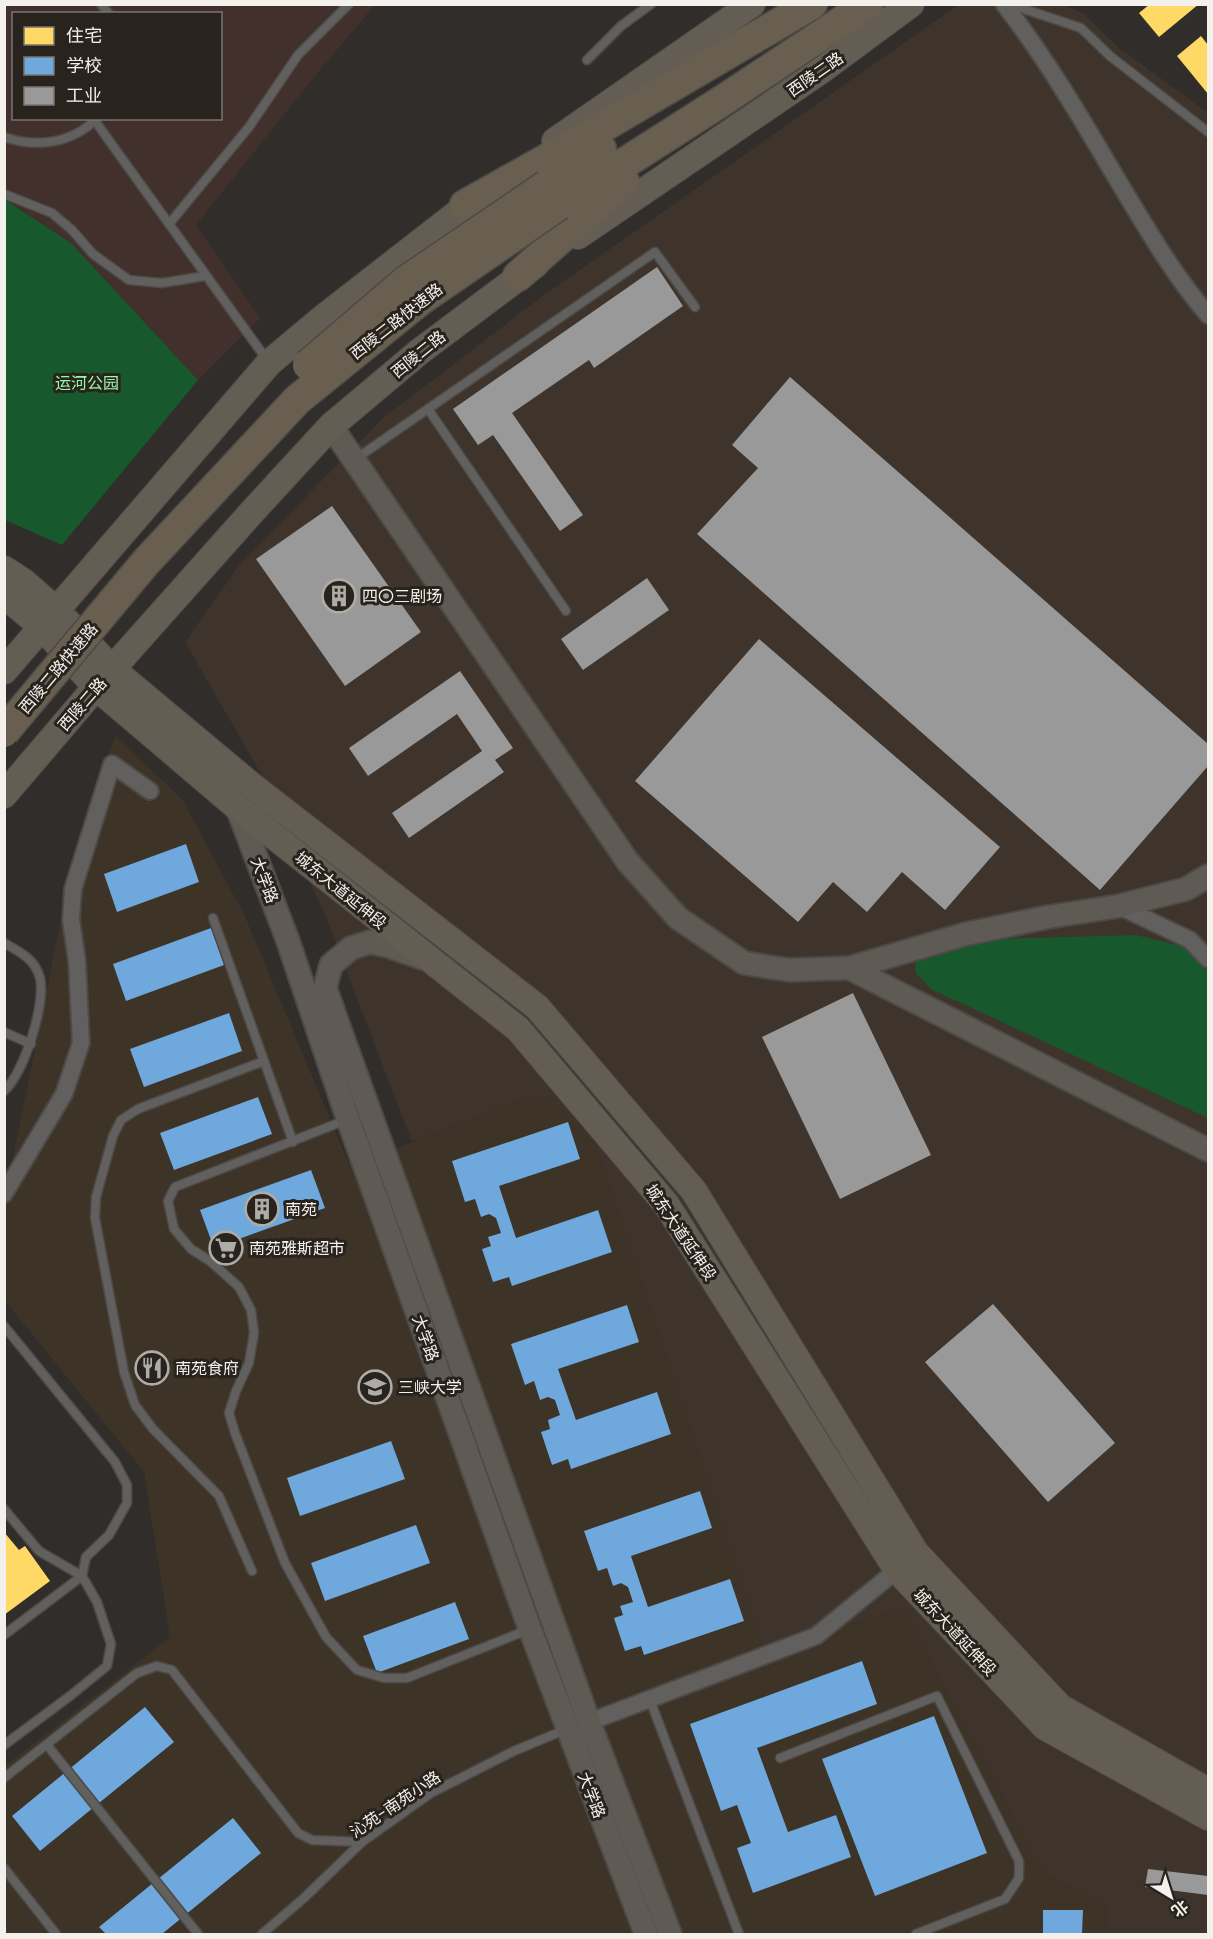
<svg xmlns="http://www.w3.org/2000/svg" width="1213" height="1939" viewBox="0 0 1213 1939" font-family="Poppins,'Noto Sans SC',sans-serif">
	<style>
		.commercial { fill: #41302b; fill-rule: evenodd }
		.built { fill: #3e342b }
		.education { fill: #3d3326 }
		.green { fill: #18582d }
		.homes { fill: #ffd966 }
		.schools { fill: #6fa8dc }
		.industry { fill: #999 }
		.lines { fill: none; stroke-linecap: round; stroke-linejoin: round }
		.lane-casing { stroke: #4c4a47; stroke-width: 11 }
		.street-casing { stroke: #4c4a47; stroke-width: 20 }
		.secondary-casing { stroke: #4c4a47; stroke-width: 26 }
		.primary-casing { stroke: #4c4a47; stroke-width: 28 }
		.highway-casing { stroke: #4c4a47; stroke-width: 33 }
		.lane { stroke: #62605e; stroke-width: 8 }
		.street { stroke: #62605e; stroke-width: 16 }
		.secondary { stroke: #5f5a54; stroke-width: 22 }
		.primary { stroke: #635d53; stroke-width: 26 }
		.highway { stroke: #695f50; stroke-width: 30 }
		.highway-bridge-casing { stroke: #4c4a47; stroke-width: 33; stroke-linecap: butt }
		.highway-bridge { stroke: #695f50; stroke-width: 30 }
		.labels { text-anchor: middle; stroke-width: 6; stroke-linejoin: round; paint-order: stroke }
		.street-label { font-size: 16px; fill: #f4f0ec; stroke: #29231d }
		.park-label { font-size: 16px; fill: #94f7aa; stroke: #29231d }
		.poi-label { font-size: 16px; fill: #f4f0ec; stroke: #29231d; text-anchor: start }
	</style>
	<rect width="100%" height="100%" fill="#302d2a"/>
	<path class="commercial" d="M4,5H375L311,81L196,225L260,318L198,380L71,243L5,199ZM14,14H220V118H14Z"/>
	<polygon class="built" points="958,5 1063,5 1083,13 1118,47 1208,113 1208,1934 1106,1934 1105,1902 1044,1875 902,1608 763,1651 588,1123 533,1096 412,1142 325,915 260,772 185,642 240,564 383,418 544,295"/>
	<polygon class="education" points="115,735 182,799 244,914 350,1166 533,1096 588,1122 763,1651 902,1608 1044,1875 1105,1902 1106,1934 5,1934 5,1766 170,1637 144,1472 5,1301 5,1196 71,871"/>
	<g class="green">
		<polygon points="4,199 71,243 198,380 62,545 5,520"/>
		<polygon points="1135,935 1187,947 1208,968 1208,1118 931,989 916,973 915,960 969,940"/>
	</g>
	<g class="homes">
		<polygon points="1150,4 1199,4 1159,37 1139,13"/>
		<polygon points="1201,36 1208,45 1208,94 1177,56"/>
		<polygon points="4,1532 19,1550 25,1546 50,1581 4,1615"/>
	</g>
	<g class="schools">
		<polygon points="186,844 199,882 117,912 104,874"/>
		<polygon points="211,928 224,965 126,1001 113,964"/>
		<polygon points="229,1013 242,1051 144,1087 130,1049"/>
		<polygon points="258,1097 272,1134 174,1170 160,1133"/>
		<polygon points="568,1122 580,1159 499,1186 516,1238 598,1210 612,1252 512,1286 509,1277 493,1282 482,1249 491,1246 488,1237 501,1233 496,1218 489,1214 481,1217 475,1199 465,1202 452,1161"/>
		<polygon points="311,1170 325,1208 214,1248 200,1210"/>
		<polygon points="627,1305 639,1342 558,1369 576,1420 657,1392 671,1434 571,1469 568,1459 552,1465 541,1432 550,1429 548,1420 560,1415 555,1400 548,1397 540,1400 534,1381 525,1385 511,1344"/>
		<polygon points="391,1441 405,1479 300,1516 287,1478"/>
		<polygon points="700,1491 712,1528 631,1556 648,1607 730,1579 744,1621 644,1655 641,1646 625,1651 614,1618 623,1615 620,1606 633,1602 628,1587 621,1583 613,1586 607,1568 598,1571 584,1531"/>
		<polygon points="416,1525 430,1563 325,1601 311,1563"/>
		<polygon points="455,1602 469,1639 377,1673 363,1636"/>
		<polygon points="862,1661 877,1704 757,1748 788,1832 836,1815 851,1857 753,1893 737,1848 751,1843 737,1805 721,1811 690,1724"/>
		<polygon points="145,1707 174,1742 40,1851 12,1816"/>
		<polygon points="934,1716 987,1853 875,1896 822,1759"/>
		<polygon points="233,1818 261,1853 162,1934 106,1934 99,1927"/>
		<polygon points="1043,1910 1083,1910 1082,1934 1043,1934"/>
	</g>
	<g class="industry">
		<polygon points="657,267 683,306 594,368 589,360 512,413 583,515 560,531 493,435 478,445 453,409"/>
		<polygon points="790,377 1208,744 1208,766 1100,890 697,534 758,468 732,445"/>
		<polygon points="332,506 421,632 345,686 256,559"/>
		<polygon points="647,578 669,610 583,670 561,639"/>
		<polygon points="759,639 1000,847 945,910 902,872 867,912 833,882 798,922 635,781"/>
		<polygon points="460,671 513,748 495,760 504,772 409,838 392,813 482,751 457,714 368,776 349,748"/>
		<polygon points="853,993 931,1155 840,1199 762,1037"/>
		<polygon points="993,1304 1115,1443 1048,1502 925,1362"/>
		<polygon points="1148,1869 1208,1876 1208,1895 1145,1887"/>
	</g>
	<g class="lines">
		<defs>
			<g id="lane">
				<polyline points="101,4 109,14"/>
				<polyline points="1009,4 1081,28 1110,56 1208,132"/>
				<polyline points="587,60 621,26 651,4"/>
				<polyline points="95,121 267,360"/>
				<path d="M4,137C36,148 72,144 97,118"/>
				<polyline points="4,194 52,213 72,230 93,254 129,280 162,283 205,276"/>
				<polyline points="169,224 249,127 298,55 349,4"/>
				<polyline points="428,409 566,611"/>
				<polyline points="354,460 655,252 695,307"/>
				<polyline points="213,918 293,1142"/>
				<path d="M4,943C20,952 35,959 40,978C46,1004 24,1073 4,1091"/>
				<polyline points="4,1032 31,1044"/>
				<polyline points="346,1120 175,1187 168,1201 174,1229 191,1249 210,1261 239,1287 251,1310 254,1333 249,1363 236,1391 229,1413 235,1433 285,1563 326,1637 357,1670 384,1678 407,1678 530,1629"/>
				<polyline points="4,1326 115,1462 127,1485 127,1503 109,1535 86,1557 82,1576 4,1635"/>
				<polyline points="4,1509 39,1551 82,1576 97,1602 111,1644 107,1666 70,1696 4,1745"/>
				<polyline points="252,1571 219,1496 153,1429 135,1405 124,1372 95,1218 96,1197 113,1136 121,1120 138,1109 264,1061"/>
				<polyline points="650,1700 739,1934"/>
				<polyline points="47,1745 198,1934"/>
				<polyline points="780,1758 937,1696 1019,1861 1019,1878 1005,1899 916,1934"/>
				<polyline points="4,1778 137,1673 157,1666 172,1670 298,1833 312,1840 362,1842"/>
				<polyline points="4,1868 56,1934"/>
				<polyline points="262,1934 304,1898 362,1842 431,1793 514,1751 567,1729"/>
			</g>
			<g id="street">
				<path d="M1004,4C1045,57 1080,116 1114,174C1143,222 1171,272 1208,315"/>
				<polyline points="1119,906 1190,940 1208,959"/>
				<polyline points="4,1194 64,1094 81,1043 77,961 71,920 73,889 112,764 150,791"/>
				<polyline points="589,1722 816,1636 903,1565"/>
			</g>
			<g id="secondary">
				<polyline points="331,426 628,862 678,918 744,963 789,970 849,968 966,934 1048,917 1119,906 1186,889 1208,876"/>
				<polyline points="237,807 288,941 348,1119 530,1629 646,1934"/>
				<polyline points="422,958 388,946 370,942 351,948 331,965 325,988 589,1722 670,1934"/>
				<polyline points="849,968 1208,1150"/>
			</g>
			<g id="primary">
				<polyline points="555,141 752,4"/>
				<polyline points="578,236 819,72 911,4"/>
				<polyline points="4,569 24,582 57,611 112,669 251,785 537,1007 694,1191 916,1553 1060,1707 1208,1791"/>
				<polyline points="4,599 15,604 43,628 96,687 237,807 518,1029 666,1204 897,1570 1045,1727 1208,1817"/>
				<polyline points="4,671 269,363 324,317 482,194"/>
				<polyline points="4,795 96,687 251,513 331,426 419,352 535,265"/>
			</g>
			<g id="highway">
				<polyline points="547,185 601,149"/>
				<polyline points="465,205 572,145 812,4"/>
				<polyline points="559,205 725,99 868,4"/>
				<polyline points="518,276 624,182"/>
			</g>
		</defs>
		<use href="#lane" class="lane-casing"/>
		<use href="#street" class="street-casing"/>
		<use href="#secondary" class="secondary-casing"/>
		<use href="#primary" class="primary-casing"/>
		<use href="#highway" class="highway-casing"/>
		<use href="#lane" class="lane"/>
		<use href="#street" class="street"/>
		<use href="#secondary" class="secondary"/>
		<use href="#primary" class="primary"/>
		<use href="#highway" class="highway"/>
		<defs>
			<g id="highway-bridge">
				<polyline points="308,365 406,281 547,185"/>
				<polyline points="4,732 146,562 297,400 419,301 559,205"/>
			</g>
		</defs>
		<use href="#highway-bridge" class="highway-bridge-casing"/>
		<use href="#highway-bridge" class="highway-bridge"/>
	</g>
	<defs>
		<symbol id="building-ring" viewBox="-11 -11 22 22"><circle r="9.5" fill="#29231d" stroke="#afaca8" stroke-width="1.5"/><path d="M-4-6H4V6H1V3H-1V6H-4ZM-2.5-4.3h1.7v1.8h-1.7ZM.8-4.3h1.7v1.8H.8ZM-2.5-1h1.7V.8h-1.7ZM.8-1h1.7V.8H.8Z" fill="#afaca8"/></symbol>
		<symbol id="supermarket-ring" viewBox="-11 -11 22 22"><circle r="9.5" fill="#29231d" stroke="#afaca8" stroke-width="1.5"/><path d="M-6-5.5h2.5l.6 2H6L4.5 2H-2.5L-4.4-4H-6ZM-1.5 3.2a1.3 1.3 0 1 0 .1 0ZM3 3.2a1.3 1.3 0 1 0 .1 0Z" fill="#afaca8"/></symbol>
		<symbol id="restaurant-ring" viewBox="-11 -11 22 22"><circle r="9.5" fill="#29231d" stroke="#afaca8" stroke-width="1.5"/><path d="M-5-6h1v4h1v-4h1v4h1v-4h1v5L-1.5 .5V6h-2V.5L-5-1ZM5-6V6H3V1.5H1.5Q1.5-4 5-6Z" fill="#afaca8"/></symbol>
		<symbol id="university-ring" viewBox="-11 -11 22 22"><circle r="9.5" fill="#29231d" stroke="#afaca8" stroke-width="1.5"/><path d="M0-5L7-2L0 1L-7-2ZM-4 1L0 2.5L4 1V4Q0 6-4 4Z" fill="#afaca8"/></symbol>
	</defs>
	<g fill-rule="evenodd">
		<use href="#building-ring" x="320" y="577" width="38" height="38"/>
		<use href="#building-ring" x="243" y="1190" width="38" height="38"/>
		<use href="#supermarket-ring" x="207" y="1229" width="38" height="38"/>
		<use href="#restaurant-ring" x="133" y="1349" width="38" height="38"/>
		<use href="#university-ring" x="356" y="1368" width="38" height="38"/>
	</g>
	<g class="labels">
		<g class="street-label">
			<text transform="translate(815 74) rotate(-35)" y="6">西陵二路</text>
			<text transform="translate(396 321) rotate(-38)" y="6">西陵二路快速路</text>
			<text transform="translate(418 354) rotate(-39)" y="6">西陵二路</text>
			<text transform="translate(58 668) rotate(-50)" y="6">西陵二路快速路</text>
			<text transform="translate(82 704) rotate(-49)" y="6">西陵二路</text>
			<text transform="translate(265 880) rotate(69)" y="6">大学路</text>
			<text transform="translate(341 890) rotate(39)" y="6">城东大道延伸段</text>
			<text transform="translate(681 1232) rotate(56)" y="6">城东大道延伸段</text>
			<text transform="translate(426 1338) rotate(70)" y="6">大学路</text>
			<text transform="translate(955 1632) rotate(47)" y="6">城东大道延伸段</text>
			<text transform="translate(592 1795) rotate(69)" y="6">大学路</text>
			<text transform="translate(395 1804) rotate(-34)" y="6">沁苑-南苑小路</text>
		</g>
		<g class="park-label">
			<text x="87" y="389">运河公园</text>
		</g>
		<g class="poi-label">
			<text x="362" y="602">四〇三剧场</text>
			<text x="285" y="1215">南苑</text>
			<text x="249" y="1254">南苑雅斯超市</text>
			<text x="175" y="1374">南苑食府</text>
			<text x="398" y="1393">三峡大学</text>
		</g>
	</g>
	<rect width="1213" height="1939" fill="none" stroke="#f4f0ec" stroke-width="12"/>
	<rect x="12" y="12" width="210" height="108" fill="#29231d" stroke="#7a7570" stroke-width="1.5"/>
	<rect x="24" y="27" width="30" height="18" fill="#ffd966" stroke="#7a7570" stroke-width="1.5"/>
	<text x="66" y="42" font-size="18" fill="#f4f0ec">住宅</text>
	<rect x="24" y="57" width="30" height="18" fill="#6fa8dc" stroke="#7a7570" stroke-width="1.5"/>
	<text x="66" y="72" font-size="18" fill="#f4f0ec">学校</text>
	<rect x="24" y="87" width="30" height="18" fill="#999999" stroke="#7a7570" stroke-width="1.5"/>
	<text x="66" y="102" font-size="18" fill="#f4f0ec">工业</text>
	<g transform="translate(1171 1897) rotate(142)" stroke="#29231d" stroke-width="4.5" paint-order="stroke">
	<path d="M0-4.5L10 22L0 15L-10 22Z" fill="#f4f0ec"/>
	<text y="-9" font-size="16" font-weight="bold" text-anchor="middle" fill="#f4f0ec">北</text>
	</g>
</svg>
